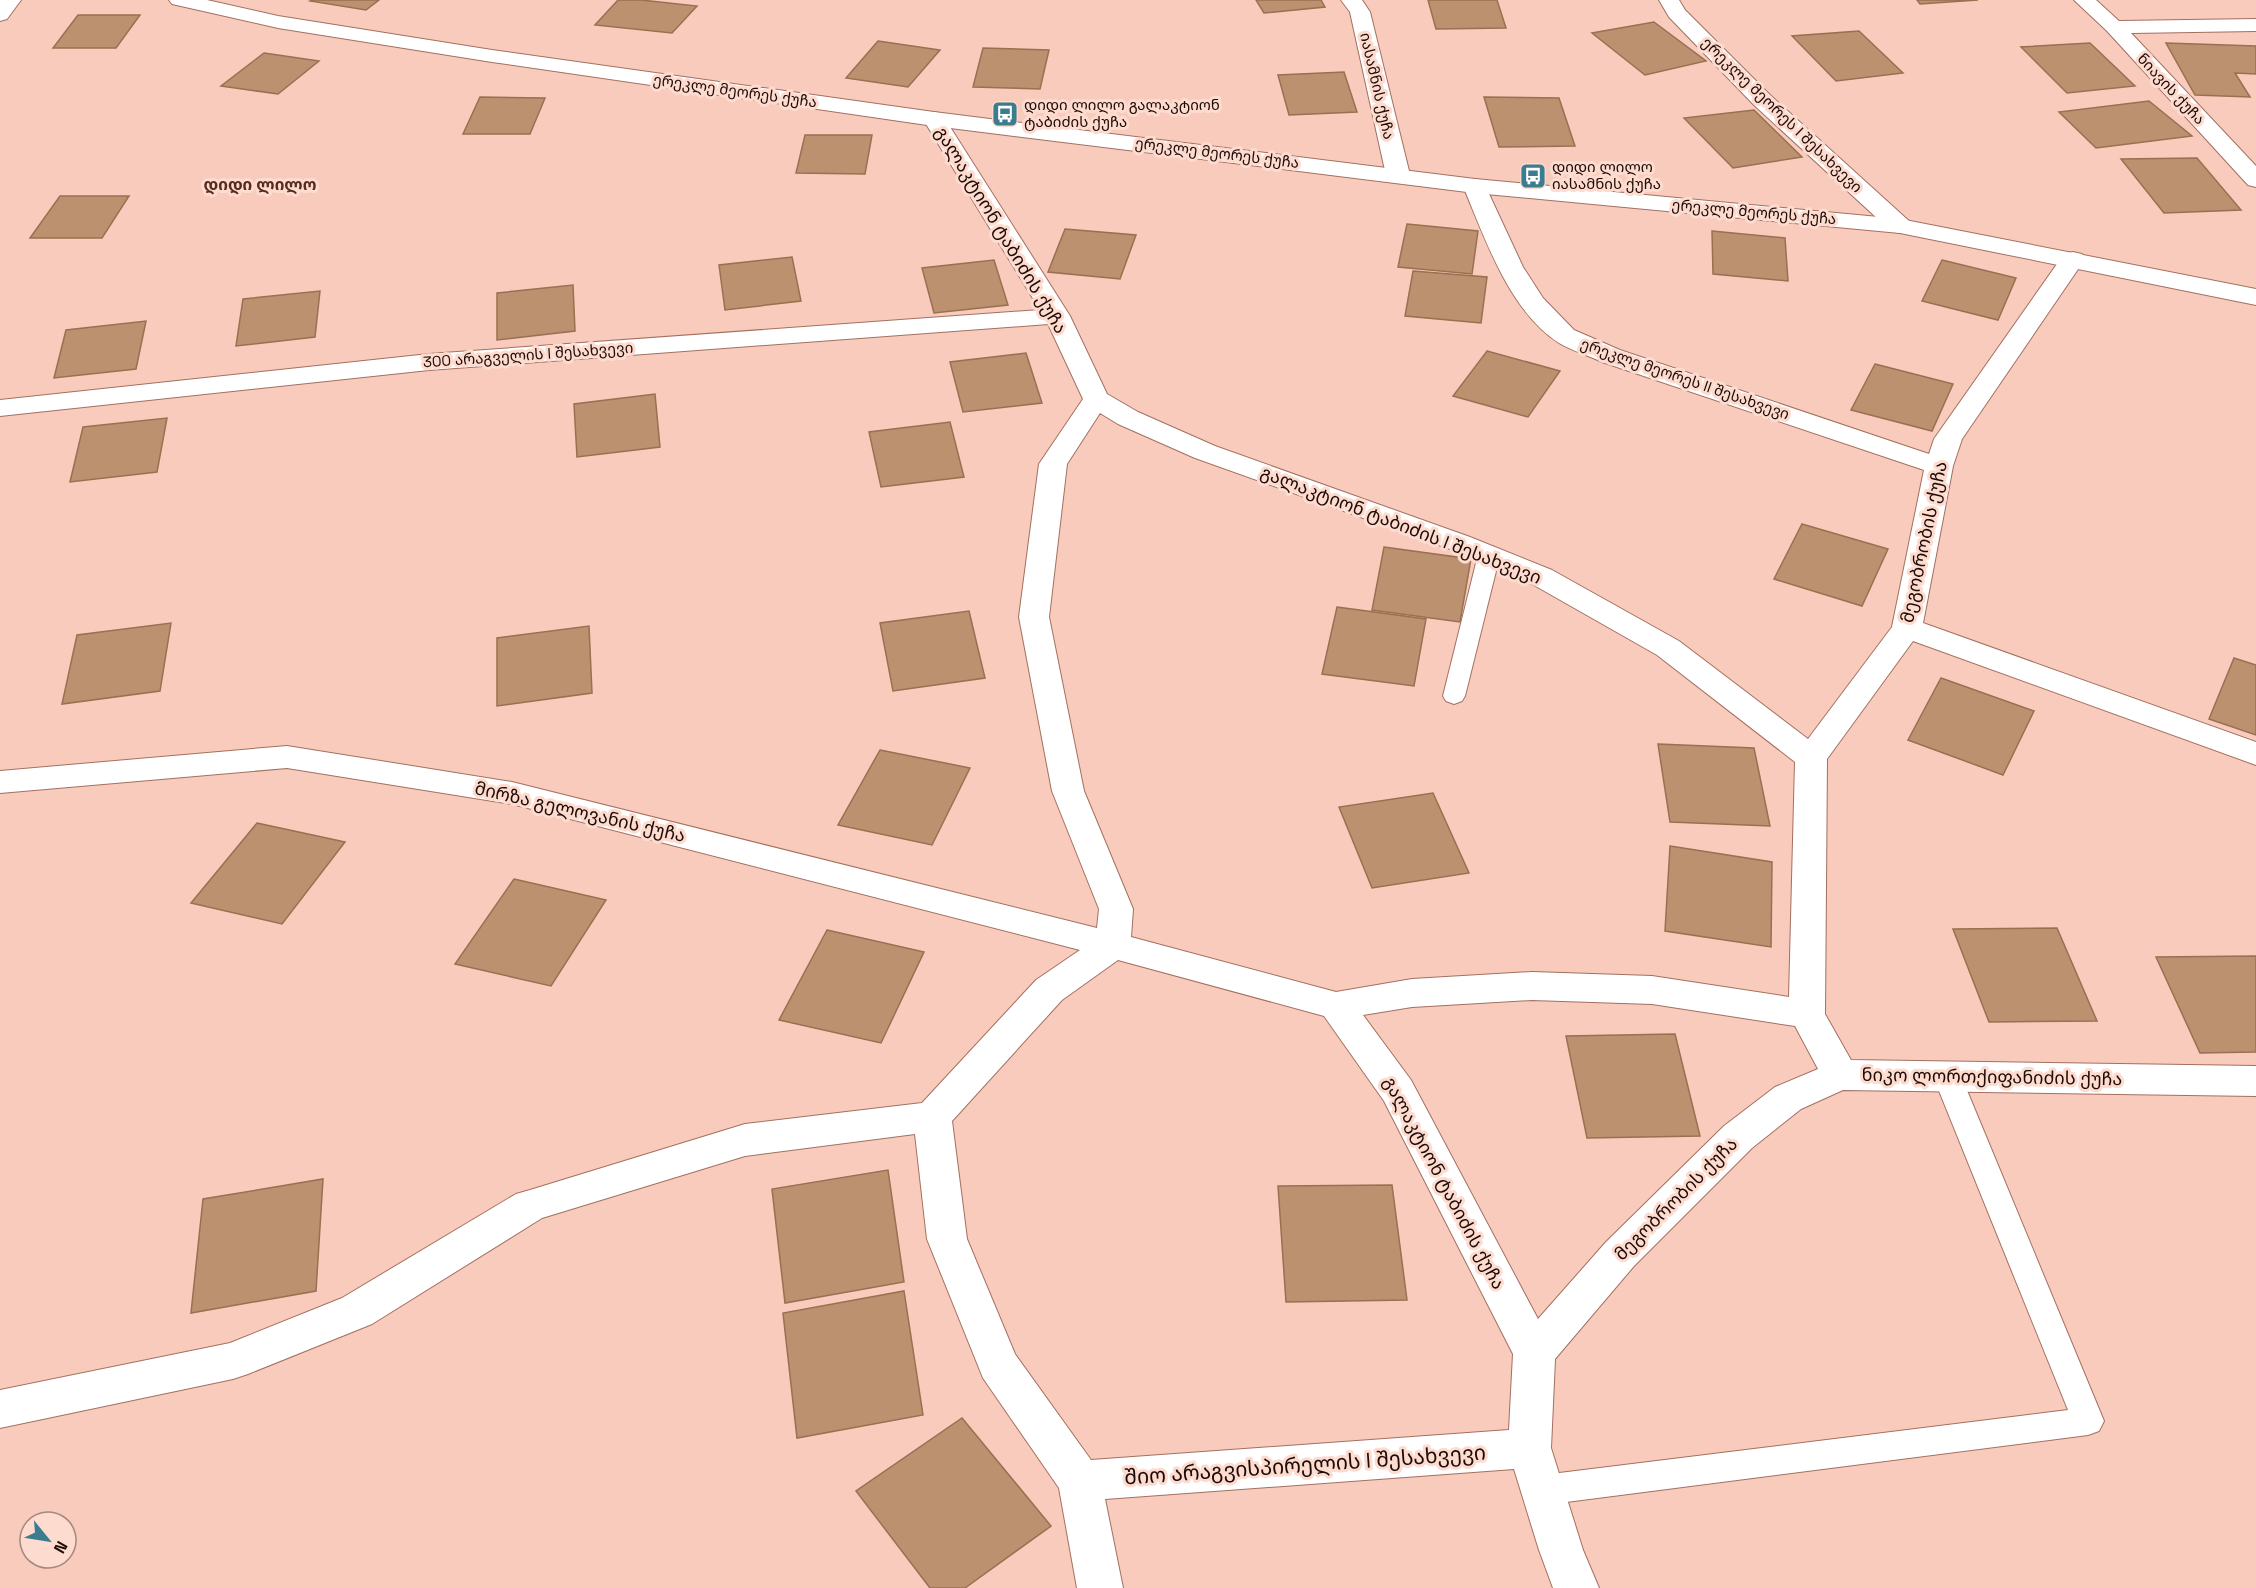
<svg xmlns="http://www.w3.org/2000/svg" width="2256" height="1588" viewBox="0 0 2256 1588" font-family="'Space Grotesk','Noto Sans Georgian',sans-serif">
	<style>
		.building { fill: #bc9170; stroke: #997050; stroke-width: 1.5 }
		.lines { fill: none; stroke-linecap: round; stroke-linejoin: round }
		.lane-casing { stroke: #a37060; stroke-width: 2 }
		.street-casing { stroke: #a37060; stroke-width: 2 }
		.secondary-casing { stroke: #a37060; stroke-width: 2 }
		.lane { fill: #fff; fill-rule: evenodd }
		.street { fill: #fff; fill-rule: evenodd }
		.secondary { fill: #fff; fill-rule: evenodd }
		.labels { text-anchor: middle; stroke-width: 6; stroke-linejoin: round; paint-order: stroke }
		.far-street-label { font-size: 15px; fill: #1e0b06; stroke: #fddbcf }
		.far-poi-label { font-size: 15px; fill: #1e0b06; stroke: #fddbcf; text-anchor: start }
		.far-neighbourhood-label { font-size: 16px; font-weight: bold; fill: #572b1c; stroke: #fddbcf }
		.street-label { font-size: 18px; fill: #1e0b06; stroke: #fddbcf }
		.near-street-label { font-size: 21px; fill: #1e0b06; stroke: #fddbcf }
	</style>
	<rect width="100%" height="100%" fill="#f8cbbc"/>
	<g class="building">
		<polygon points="312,0 379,0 366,10 310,1"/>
		<polygon points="618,0 641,0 697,6 672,33 595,25"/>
		<polygon points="1256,0 1321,0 1325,7 1264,13"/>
		<polygon points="1428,0 1497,0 1506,28 1436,29"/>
		<polygon points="1917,0 1978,0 1920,4"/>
		<polygon points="78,15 140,15 116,48 53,48"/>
		<polygon points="1654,22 1706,61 1645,75 1592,33"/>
		<polygon points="1859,31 1903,73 1836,81 1792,36"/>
		<polygon points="878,41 940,50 908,87 846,78"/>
		<polygon points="2090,43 2135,86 2067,93 2021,47"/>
		<polygon points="2166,43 2256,46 2256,74 2235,73 2250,97 2195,95"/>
		<polygon points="983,48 1049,50 1040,89 973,87"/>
		<polygon points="264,53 319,61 278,94 221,86"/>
		<polygon points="1344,72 1357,112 1289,115 1278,75"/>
		<polygon points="480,97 545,98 530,134 463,134"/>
		<polygon points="1484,97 1559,98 1575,146 1499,147"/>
		<polygon points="2149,101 2192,136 2096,148 2059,112"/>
		<polygon points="1754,110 1802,157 1733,168 1684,118"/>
		<polygon points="805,135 872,135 865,174 796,173"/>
		<polygon points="2197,158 2241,210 2164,213 2121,159"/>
		<polygon points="60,196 129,196 102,238 30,238"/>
		<polygon points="1407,224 1478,231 1472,274 1398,267"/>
		<polygon points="1065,229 1136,235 1120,279 1048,272"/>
		<polygon points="1712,231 1785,238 1788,281 1713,274"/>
		<polygon points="792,257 801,301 725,310 719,265"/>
		<polygon points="994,260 1008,305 934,313 922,268"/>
		<polygon points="1942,260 2016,278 1998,320 1922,301"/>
		<polygon points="1413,271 1487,277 1481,323 1405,316"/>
		<polygon points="573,285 575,331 497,340 497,293"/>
		<polygon points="320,291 315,337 236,346 243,299"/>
		<polygon points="146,321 136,369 54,378 66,330"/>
		<polygon points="1487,351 1560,371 1528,417 1453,396"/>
		<polygon points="1026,353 1042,403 963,412 950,362"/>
		<polygon points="1875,364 1953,384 1932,431 1851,410"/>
		<polygon points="655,394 660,447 577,457 574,404"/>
		<polygon points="167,418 157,472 70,482 83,427"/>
		<polygon points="950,422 964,477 881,487 869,432"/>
		<polygon points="1802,524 1888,549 1862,606 1774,579"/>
		<polygon points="1384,547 1471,559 1460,622 1372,610"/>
		<polygon points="1337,607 1426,619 1414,686 1322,674"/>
		<polygon points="969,611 985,678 893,691 880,623"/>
		<polygon points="171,623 160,691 62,704 77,635"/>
		<polygon points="589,626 592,693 497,706 497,638"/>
		<polygon points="2234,658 2256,665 2256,735 2209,719"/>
		<polygon points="1941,678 2034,711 2003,775 1908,740"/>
		<polygon points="1658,744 1754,748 1770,826 1670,822"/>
		<polygon points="880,750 970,768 932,845 838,825"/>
		<polygon points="1433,793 1469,873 1372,888 1339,807"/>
		<polygon points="257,823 345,842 282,924 191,903"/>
		<polygon points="1670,846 1772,862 1771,947 1665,931"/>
		<polygon points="514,879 606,900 551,986 455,964"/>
		<polygon points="2057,928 2097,1021 1989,1022 1953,929"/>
		<polygon points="827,930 924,952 881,1043 779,1020"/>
		<polygon points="2256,956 2256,1052 2200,1053 2156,957"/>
		<polygon points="1675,1034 1700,1136 1587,1138 1566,1036"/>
		<polygon points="888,1170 904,1282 785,1303 772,1189"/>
		<polygon points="323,1179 316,1291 191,1313 203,1199"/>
		<polygon points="1392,1185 1407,1300 1286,1302 1278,1186"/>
		<polygon points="904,1291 923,1415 797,1438 783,1313"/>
		<polygon points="962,1418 1051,1526 965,1588 930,1588 856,1491"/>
	</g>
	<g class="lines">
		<defs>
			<g id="lane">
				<polygon points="1489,548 1497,550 1500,555 1465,696 1462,701 1454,704 1446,701 1443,696 1478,555 1481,550"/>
				<polygon points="1947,1065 1957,1068 1961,1076 2104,1421 2099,1431 2088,1435 1543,1505 1532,1500 1527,1490 1532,1480 1543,1475 2068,1410 1933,1076 1937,1068"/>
			</g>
			<g id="street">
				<polygon points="21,0 7,19 0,21 0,0"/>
				<polygon points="1341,0 1362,0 1370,12 1410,175 1406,180 1398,182 1390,180 1386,175 1350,12"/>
				<polygon points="1659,0 1679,0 1685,10 1770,95 1909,221 1912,226 1909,231 1900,233 1891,231 1754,105 1669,17"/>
				<polygon points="2074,0 2096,0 2119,21 2256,19 2256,31 2131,33 2256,166 2256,187 2248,185 2107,31"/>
				<path d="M934,112L942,114L945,119L1070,316L1107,394L1138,412L1215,446L1470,537L1552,570L1679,641L1808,739L1892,627L1924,470L1602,362C1588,355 1572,351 1559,343C1509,311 1485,238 1463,186L1467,181L1475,179L1483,181L1523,267L1543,298L1574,330L1620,350L1929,454L1934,439L2064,254L2073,252L2082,254L2085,259L1962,439L1953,466L1923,623L2256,742V765L1913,641L1827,759L1825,1014L1851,1060L2256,1066V1096L1843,1090L1801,1109L1752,1148L1634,1266L1555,1359L1551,1448L1583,1550L1599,1588H1553L1539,1550L1514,1469L1105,1499L1123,1588H1077L1059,1488L983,1378L927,1239L915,1134L745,1156L542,1218L372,1324L248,1374L233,1379L0,1428V1390L230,1343L342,1298L516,1194L530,1190L745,1124L922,1103L1036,980L1080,950L512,804L287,768L0,793V771L287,746L512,782L1097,928L1099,909L1052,791L1019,617L1039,464L1083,399L1048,324L429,370L0,416V400L429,354L1040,310L923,119L926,114ZM1100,413L1118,424L1195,458L1450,549L1532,584L1657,655L1795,762L1789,997L1652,976L1532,972L1412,979L1336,992L1131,937L1133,909L1084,791L1049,617L1067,464ZM1118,960L1324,1016L1384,1101L1513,1354L1509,1430L1091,1460L1015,1354L967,1239L952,1121L1062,1000ZM1532,1000L1652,1004L1795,1026L1818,1069L1775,1087L1724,1126L1606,1242L1538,1319L1411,1080L1363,1015L1412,1007Z"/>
			</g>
			<polygon id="secondary" points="169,0 207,0 278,16 492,50 934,112 1475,179 1900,219 2256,289 2256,305 1900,233 1475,193 934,126 492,62 278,28 172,4"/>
		</defs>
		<use href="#lane" class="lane-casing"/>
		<use href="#street" class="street-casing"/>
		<use href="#secondary" class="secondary-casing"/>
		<use href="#lane" class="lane"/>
		<use href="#street" class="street"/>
		<use href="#secondary" class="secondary"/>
	</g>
	<defs>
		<symbol id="bus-square" viewBox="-11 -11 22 22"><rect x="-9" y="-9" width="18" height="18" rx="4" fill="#3b7c8e" stroke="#fddbcf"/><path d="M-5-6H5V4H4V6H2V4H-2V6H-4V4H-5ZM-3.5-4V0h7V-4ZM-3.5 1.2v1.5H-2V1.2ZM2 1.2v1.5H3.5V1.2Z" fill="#fff"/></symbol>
	</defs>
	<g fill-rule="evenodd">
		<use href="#bus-square" x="990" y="99" width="30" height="30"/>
		<use href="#bus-square" x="1518" y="161" width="30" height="30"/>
	</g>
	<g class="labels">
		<g class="far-street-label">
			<text transform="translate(1377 86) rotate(77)" y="5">იასამნის ქუჩა</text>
			<text transform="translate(2171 89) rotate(47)" y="5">ნიავის ქუჩა</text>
			<text transform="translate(735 91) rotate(8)" y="5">ერეკლე მეორეს ქუჩა</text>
			<text transform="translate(1782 115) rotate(44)" y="5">ერეკლე მეორეს I შესახვევი</text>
			<text transform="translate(1217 153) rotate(7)" y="5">ერეკლე მეორეს ქუჩა</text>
			<text transform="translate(1754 212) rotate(5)" y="5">ერეკლე მეორეს ქუჩა</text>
			<text transform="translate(528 355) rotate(-4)" y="5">300 არაგველის I შესახვევი</text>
			<text transform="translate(1685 379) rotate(19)" y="5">ერეკლე მეორეს II შესახვევი</text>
		</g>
		<g class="far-poi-label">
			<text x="1024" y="110">დიდი ლილო გალაკტიონ<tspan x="1024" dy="17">ტაბიძის ქუჩა</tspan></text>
			<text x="1552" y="172">დიდი ლილო<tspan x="1552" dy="17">იასამნის ქუჩა</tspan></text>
		</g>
		<g class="far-neighbourhood-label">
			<text x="260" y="190">დიდი ლილო</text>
		</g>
		<g class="street-label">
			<text transform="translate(1001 230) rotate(59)" y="6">გალაკტიონ ტაბიძის ქუჩა</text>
			<text transform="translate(1401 525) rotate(21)" y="6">გალაკტიონ ტაბიძის I შესახვევი</text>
			<text transform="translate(1924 542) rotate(-78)" y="6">მეგობრობის ქუჩა</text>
			<text transform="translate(580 812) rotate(13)" y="6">მირზა გელოვანის ქუჩა</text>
			<text transform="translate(1992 1077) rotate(1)" y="6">ნიკო ლორთქიფანიძის ქუჩა</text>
			<text transform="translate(1444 1183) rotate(62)" y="6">გალაკტიონ ტაბიძის ქუჩა</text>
			<text transform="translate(1676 1199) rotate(-45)" y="6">მეგობრობის ქუჩა</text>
		</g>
		<g class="near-street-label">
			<text transform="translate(1305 1465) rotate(-4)" y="7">შიო არაგვისპირელის I შესახვევი</text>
		</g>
	</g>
	<g transform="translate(48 1540) rotate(120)"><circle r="28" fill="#fddbcf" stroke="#a4887f" stroke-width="1.5"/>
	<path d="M0-4.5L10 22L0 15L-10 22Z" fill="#3b7c8e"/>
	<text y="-9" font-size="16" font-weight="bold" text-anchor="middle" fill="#1e0b06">N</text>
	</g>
</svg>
